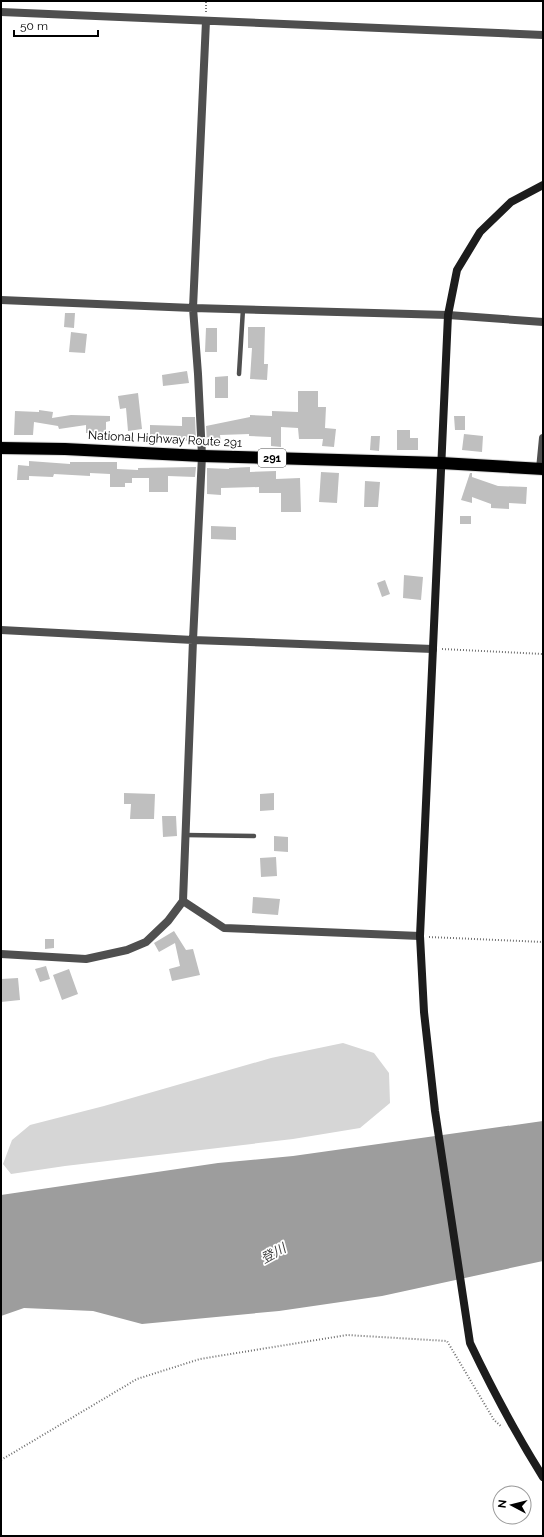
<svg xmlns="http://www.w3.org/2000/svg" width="544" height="1537" font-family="Raleway,'Noto Sans JP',sans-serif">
	<rect width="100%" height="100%" fill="#fff"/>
	<!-- green -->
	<path fill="#d6d6d6" d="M343,1043L374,1053L389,1073L390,1103L360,1128L293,1139L65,1166L11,1174L3,1164L12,1140L30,1125L104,1106L271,1058Z"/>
	<!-- water -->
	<path fill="#9d9d9d" d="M543,1121V1261L382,1296L279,1311L142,1324L93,1311L24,1308L1,1316V1195L218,1163L293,1156Z"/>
	<!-- building -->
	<path fill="#bfbfbf" d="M65,313H75L74,328L64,327Z
		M248,327H265L264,364H268L267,380L250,379L252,348H248Z
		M206,328H217V352H205Z
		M71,332L87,334L85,353L69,352Z
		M187,371L189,383L163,386L162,375Z
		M228,376V398H215V377Z
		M298,391H318V407H326L325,428L336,429L334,447L322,446L323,439H299L298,428L281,427V447L271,446V437L249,436V434L220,435L221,444H210V442H207L206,426L250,417V415L272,416V411L298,412Z
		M138,393L142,429L128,431L126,408L120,409L118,396Z
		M39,410L53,412L52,418L71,415L110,416V421L106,422V433H86V425L59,429L58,426L34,422L33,435H14L15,411L39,412Z
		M454,416H465V430H455Z
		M182,417H195L196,441L150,439V425L182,426Z
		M397,430H410V438H418V450H397Z
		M464,434L483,436L482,452L462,450Z
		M371,436H380L379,451L370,450Z
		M29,461L70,464V462H117V469L138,470V468L196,467L195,477L168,476V492H149V478H132V483H125V487H110V474L90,473V476L54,474L53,477L29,476V480H17L18,465L29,466Z
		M250,467V472L276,471V479L300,478L301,512H281V493H259V487L221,488V495L207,494V468L229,469V468Z
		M321,472L339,473L337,503L319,502Z
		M470,473H472V477L498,486L527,487L526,504L509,503V509L491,508V504L472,497V503L461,500Z
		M365,481L380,482L378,507H364Z
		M460,516H471V524H460Z
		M211,526L236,527V540L211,539Z
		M404,575L423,577L421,600L403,598Z
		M385,580L390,594L382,597L377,583Z
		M124,793L155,794L154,819H130L131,804H124Z
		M274,793V810L260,811V794Z
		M162,816H176L177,836L163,837Z
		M274,836L288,837V852L274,851Z
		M276,857L277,876L261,877L260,858Z
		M253,897L280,899L278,915L252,913Z
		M174,931L186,950L193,949L200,975L172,981L169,969L180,966L175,943L159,952L154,943Z
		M45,939H54V948L45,949Z
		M46,966L50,979L40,982L35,969Z
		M69,969L78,994L62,1000L53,975Z
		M18,978L20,1000L1,1002V979Z"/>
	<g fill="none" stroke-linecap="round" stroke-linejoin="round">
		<defs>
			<path id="highway" d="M1,448L65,449L202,456L441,463L543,469"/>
		</defs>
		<!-- highway casing -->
		<use href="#highway" stroke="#dbdbdb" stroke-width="14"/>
		<!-- path -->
		<path stroke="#717171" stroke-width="2" stroke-dasharray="1 2" stroke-linecap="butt" d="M206,12V1
			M442,649L543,654
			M429,937L543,942
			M1,1460L137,1379L200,1359L347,1335L447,1341L494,1420L502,1427"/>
		<!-- lane -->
		<path stroke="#4f4f4f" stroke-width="4.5" d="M239,374L243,309
			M185,835L254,836"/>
		<!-- street -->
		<path stroke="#4f4f4f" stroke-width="8" d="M1,12L543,35
			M1,300L193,308L448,315L543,322
			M540,469L543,438
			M1,630L193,640L433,649
			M183,901L224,928L420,936
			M1,954L86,959L127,950L146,942L168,921L183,901L193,640L202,456L198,374L193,308L206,21"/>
		<!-- secondary -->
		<path stroke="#1c1c1c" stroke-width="8" d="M543,185L511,202L480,232L457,270L448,315L420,936L424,1012L435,1111L470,1343C492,1389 516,1434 543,1477"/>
		<!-- highway -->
		<use href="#highway" stroke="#000" stroke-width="12"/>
	</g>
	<g text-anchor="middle" stroke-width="3.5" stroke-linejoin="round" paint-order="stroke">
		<!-- shield labels -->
		<rect fill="#fff" stroke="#4c4c4c" stroke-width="1" x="258" y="449" width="28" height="18" rx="3"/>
		<g font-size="11" font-weight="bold" fill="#000">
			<text x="272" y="462">291</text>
		</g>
		<!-- street labels -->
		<g font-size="12" fill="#000" stroke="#fff">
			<text transform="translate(165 439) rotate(3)" y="4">National Highway Route 291</text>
		</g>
		<!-- water labels -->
		<g font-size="13" font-style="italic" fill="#3e3e3e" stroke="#fff">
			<text transform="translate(273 1253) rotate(-29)" y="5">登川</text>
		</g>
	</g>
	<!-- border -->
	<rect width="544" height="1537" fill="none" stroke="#000000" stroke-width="4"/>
	<!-- north arrow -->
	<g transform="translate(512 1505) rotate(277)"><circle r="19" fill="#ffffff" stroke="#999999"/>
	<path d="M0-3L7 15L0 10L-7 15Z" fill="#000000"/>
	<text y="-6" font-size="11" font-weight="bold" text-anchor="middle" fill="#000000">N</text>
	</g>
	<!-- scale -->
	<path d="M14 30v6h84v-6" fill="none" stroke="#000000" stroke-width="2"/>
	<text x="20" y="30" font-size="12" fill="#000000" stroke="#ffffff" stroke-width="3" paint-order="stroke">50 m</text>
</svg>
